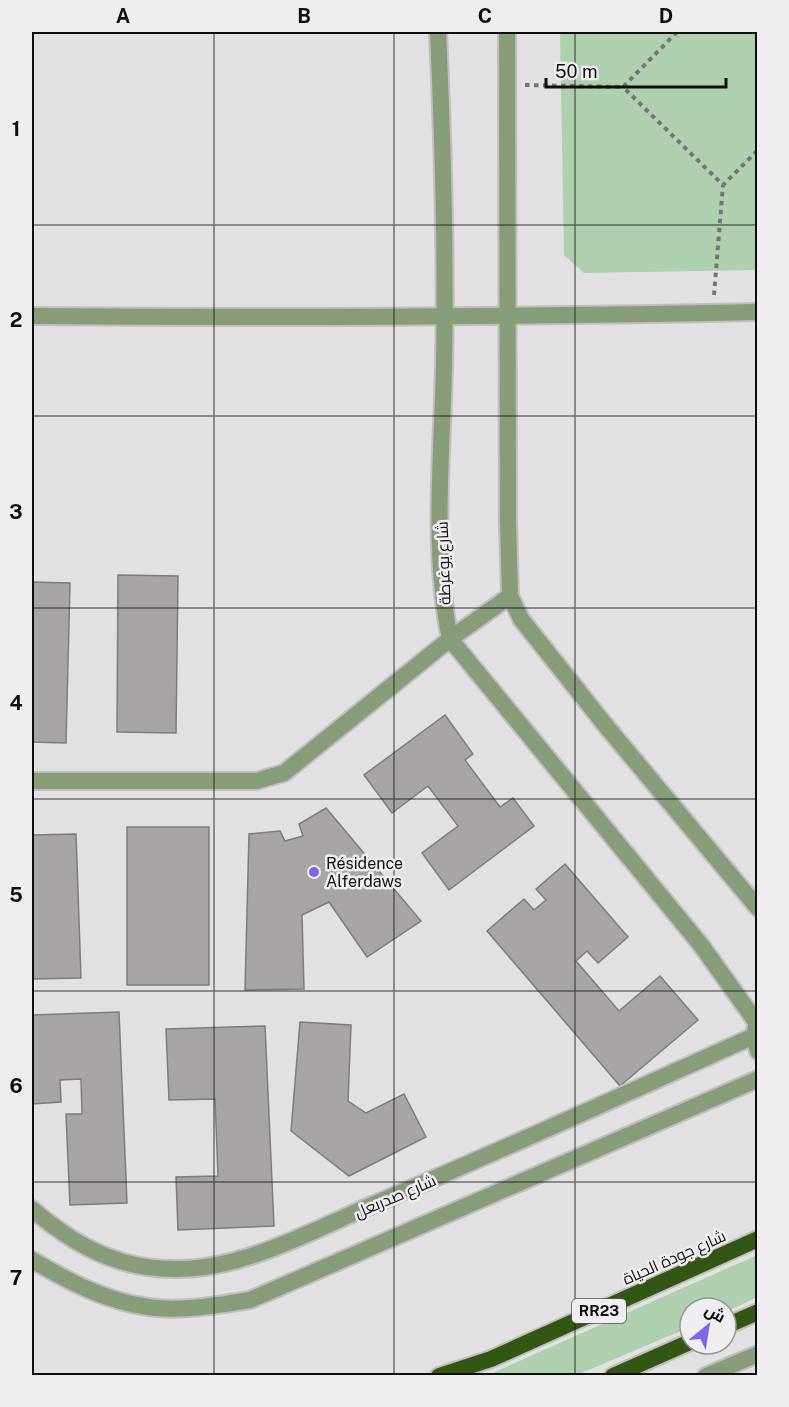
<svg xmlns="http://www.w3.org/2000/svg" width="789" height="1407" font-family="'Public Sans',Cairo,sans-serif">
	<rect width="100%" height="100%" fill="#e2e0e3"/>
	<!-- green -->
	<path fill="#afd0af" d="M560,32H757V270L584,273L564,255Z
		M757,1255V1297L726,1312V1308H690V1327L577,1375H488Z"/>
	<!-- building -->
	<path fill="#a8a4a4" stroke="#7e7b7a" stroke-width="1.5" d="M118,575L178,576L176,733L117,732Z
		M32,582L70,583L66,743L32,742Z
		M445,715L473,754L465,760L500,807L513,798L534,826L449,890L422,853L458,826L428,786L392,813L364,775Z
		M326,808L421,921L367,957L329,902L302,915L304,989L245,990L249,834L280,831L285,841L303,836L299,824Z
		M127,827H209V985H127Z
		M76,834L81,978L32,979V835Z
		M565,864L628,937L598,963L587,951L576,961L619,1011L660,976L698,1020L620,1086L487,931L524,899L534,910L546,900L536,889Z
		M119,1012L127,1203L70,1205L66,1114H82L81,1079L60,1080L61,1102L32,1104V1015Z
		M300,1022L351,1025L348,1101L366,1113L404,1094L426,1137L349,1176L291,1131Z
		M265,1026L274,1226L178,1230L176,1177L218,1176L215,1099L169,1100L166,1029Z"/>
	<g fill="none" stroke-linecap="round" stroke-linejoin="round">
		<defs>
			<path id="minor" d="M32,316C274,318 515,317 758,312
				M32,781H256L284,773L450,639L510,596
				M32,1209C74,1245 118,1269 174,1269C243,1270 311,1231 372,1205C501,1151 627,1093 754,1036
				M32,1260C68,1281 105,1301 148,1307C181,1312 217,1305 250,1300L758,1079"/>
			<path id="tertiary" d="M438,32C443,143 446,256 444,367C442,457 432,551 450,639L701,945L756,1022
				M507,32L508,520L510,596L521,619L606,726L758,908
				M758,1016L754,1036L758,1051
				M706,1376L758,1354"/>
			<path id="trunk" d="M726,1326L758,1312
				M439,1376L491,1359L758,1239
				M613,1376L690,1342"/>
		</defs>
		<!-- minor casing -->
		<use href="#minor" stroke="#c0bec1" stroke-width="20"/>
		<!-- tertiary casing -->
		<use href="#tertiary" stroke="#c0bec1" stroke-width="20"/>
		<!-- trunk casing -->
		<use href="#trunk" stroke="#c0bec1" stroke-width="20"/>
		<!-- path -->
		<path stroke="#757375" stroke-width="4" stroke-dasharray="4.5 4.5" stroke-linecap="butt" d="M677,32L623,87L723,185L758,150
			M525,85L623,87
			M714,295L723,185"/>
		<!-- minor -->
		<use href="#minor" stroke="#879c79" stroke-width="16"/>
		<!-- tertiary -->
		<use href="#tertiary" stroke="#879c79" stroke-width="16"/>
		<!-- trunk -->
		<use href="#trunk" stroke="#345613" stroke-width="16"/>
	</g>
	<!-- grid -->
	<path fill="none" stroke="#0f0e0f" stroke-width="1.5" stroke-opacity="0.55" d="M214,32V1376M394,32V1376M575,32V1376M32,225H758M32,416H758M32,608H758M32,799H758M32,991H758M32,1182H758"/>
	<!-- markers -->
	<circle fill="#8265e1" stroke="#efedf0" stroke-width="2" cx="314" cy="872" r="6"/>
	<g text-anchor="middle" stroke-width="5" stroke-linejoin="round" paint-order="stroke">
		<!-- shield labels -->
		<rect fill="#efedf0" stroke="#525152" stroke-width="1.5" x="572" y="1299" width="54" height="24" rx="4.5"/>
		<g font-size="15" font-weight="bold" fill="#0f0e0f">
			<text x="599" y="1316">RR23</text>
		</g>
		<!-- street labels -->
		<g font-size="16" fill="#0f0e0f" stroke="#efedf0">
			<text transform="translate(443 563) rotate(-92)" y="6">شارع يوغرطة</text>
			<text transform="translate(395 1196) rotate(-23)" y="6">شارع صدربعل</text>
			<text transform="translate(674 1257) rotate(-24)" y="6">شارع جودة الحياة</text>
		</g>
		<!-- poi labels -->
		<g font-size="16" fill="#0f0e0f" stroke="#efedf0" text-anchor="start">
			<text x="326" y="869">Résidence<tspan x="326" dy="18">Alferdaws</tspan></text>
		</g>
	</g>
	<!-- border -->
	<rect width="789" height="1407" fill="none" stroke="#efedf0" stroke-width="66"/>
	<!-- north arrow -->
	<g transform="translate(708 1326) rotate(30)"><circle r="28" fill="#efedf0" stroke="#959496" stroke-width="1.5"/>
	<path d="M0-4.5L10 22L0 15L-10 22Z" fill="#8265e1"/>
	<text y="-9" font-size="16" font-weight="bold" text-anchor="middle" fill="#0f0e0f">ش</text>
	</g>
	<!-- scale -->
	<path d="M546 78v9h180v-9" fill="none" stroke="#0f0e0f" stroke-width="3"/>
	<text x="555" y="78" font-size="18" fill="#0f0e0f" stroke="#efedf0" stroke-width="4.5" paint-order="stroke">50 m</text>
	<rect x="33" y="33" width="723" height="1341" fill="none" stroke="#0f0e0f" stroke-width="2"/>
	<g font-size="20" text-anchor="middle" font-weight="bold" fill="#0f0e0f">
		<text x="123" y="23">A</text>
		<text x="304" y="23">B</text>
		<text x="485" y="23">C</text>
		<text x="666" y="23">D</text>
		<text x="16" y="136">1</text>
		<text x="16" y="327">2</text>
		<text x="16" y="519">3</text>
		<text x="16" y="710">4</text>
		<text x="16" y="902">5</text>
		<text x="16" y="1093">6</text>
		<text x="16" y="1285">7</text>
	</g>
</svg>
